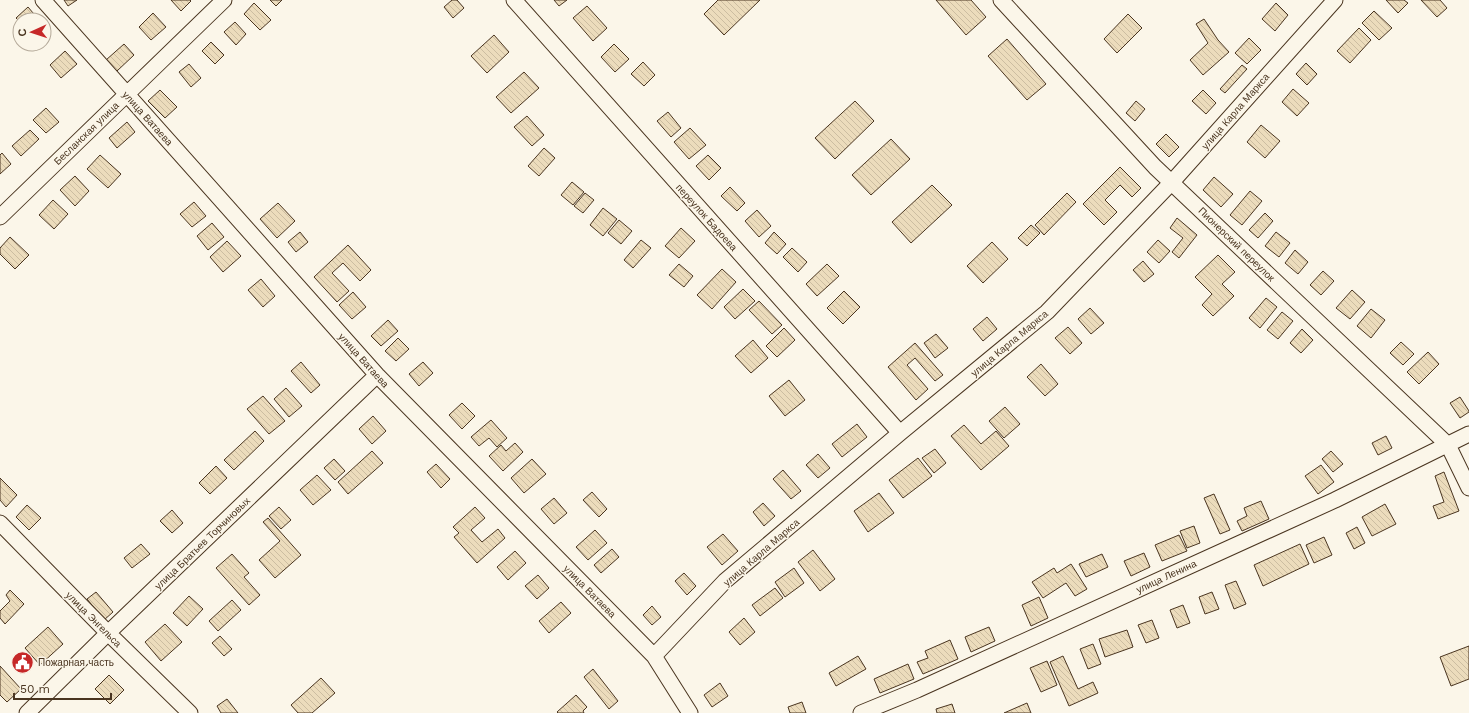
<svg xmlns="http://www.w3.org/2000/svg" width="1469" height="713" font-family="'Work Sans',sans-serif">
	<defs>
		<pattern id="building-back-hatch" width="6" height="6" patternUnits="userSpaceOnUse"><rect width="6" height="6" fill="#ecdcbc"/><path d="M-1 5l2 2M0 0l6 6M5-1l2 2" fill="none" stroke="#ccbda1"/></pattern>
	</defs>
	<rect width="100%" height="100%" fill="#fbf6e9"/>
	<!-- building -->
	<path fill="url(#building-back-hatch)" stroke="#4a3520" d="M64,0H77L68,6Z
		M171,0H190L191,1L181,11Z
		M270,0H282L276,6Z
		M452,0H457L464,8L453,18L444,7Z
		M554,0H567L559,6Z
		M718,0H760L724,35L704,14Z
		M936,0H971L986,17L966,35Z
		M1386,0H1404L1408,3L1398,13Z
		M1421,0H1440L1447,8L1437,17Z
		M254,3L271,20L260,30L244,14Z
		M1276,3L1288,15L1275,31L1262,19Z
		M587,6L607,28L593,41L573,18Z
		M28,7L39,20H20V22L16,18Z
		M1374,11L1392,28L1379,40L1362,23Z
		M153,13L166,27L151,40L139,27Z
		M1128,14L1142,28L1117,53L1104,39Z
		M1204,19L1218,40L1229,52L1203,75L1190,60L1208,43L1196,24Z
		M235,22L246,34L236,45L224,32Z
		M1359,28L1371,40L1350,63L1337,51Z
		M494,35L509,52L487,73L471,56Z
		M1249,38L1261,50L1247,64L1235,53Z
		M1007,39L1046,84L1027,100L988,56Z
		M211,42L224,55L215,64L202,51Z
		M124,44L134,55L117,71L106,60Z
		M614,44L629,59L615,72L601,57Z
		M65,51L77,64L61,78L50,65Z
		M643,62L655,75L644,86L631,74Z
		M1306,63L1317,74L1307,85L1296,74Z
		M189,64L201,78L191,87L179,72Z
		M1242,65L1247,69L1225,93L1220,89Z
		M524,72L539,88L511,113L496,97Z
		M1293,89L1309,103L1297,116L1282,102Z
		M160,90L177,107L165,118L148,101Z
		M1203,90L1216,103L1206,114L1192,101Z
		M855,101L874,121L835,159L815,138Z
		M1136,101L1145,109L1135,121L1126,113Z
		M46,108L59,122L46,133L33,120Z
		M668,112L681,128L671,137L657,121Z
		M527,116L544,135L532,146L514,127Z
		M127,122L135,132L117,148L109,138Z
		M1261,125L1280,141L1265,158L1247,142Z
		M690,128L706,145L689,159L674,142Z
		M30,130L39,139L21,156L12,146Z
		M1166,134L1179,147L1169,157L1156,144Z
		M891,139L910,159L871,195L852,175Z
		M544,148L555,158L539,176L528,166Z
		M2,153L11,164L0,174V155Z
		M100,155L121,174L108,188L87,169Z
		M708,155L721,168L709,180L696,166Z
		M1120,167L1141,188L1132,197L1120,185L1105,200L1117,212L1104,225L1083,204Z
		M75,176L89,191L75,206L60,190Z
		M1214,177L1233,194L1221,207L1203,190Z
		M572,182L584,192L573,205L561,195Z
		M932,185L952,205L911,243L892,222Z
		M730,187L745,203L737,211L721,196Z
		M1250,191L1262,201L1242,225L1230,215Z
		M585,193L594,200L583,213L574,206Z
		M1067,193L1076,202L1044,235L1035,225Z
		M53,200L68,214L54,229L39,215Z
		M194,202L206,216L192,227L180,214Z
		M278,203L295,221L277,238L260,219Z
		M603,208L617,219L603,236L590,225Z
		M757,210L771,226L759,237L745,221Z
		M1265,213L1273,221L1258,238L1249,230Z
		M1177,218L1197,235L1179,258L1172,252L1183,238L1170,228Z
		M619,220L632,231L621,244L608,233Z
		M212,223L224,237L208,250L197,236Z
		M1031,225L1040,233L1027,246L1018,238Z
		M681,228L695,241L679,258L665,246Z
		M300,232L308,242L296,252L288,242Z
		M774,232L786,244L777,254L765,243Z
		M1276,232L1290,243L1279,257L1265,246Z
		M10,237L29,255L15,269L0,254V248Z
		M641,240L651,248L633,268L624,260Z
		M1158,240L1170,251L1159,263L1147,252Z
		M227,241L241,256L223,272L210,257Z
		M992,242L1008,259L983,283L967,266Z
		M348,245L371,270L360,281L343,263L332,273L349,291L337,302L314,277Z
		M792,248L807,262L798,272L783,257Z
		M1295,250L1308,262L1298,274L1285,263Z
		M1218,255L1235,272L1222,284L1234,296L1213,316L1202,305L1212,294L1195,277Z
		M1143,261L1154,274L1144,282L1133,270Z
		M679,264L693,276L684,287L669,275Z
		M827,264L839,276L817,296L806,284Z
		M722,269L736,282L712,309L697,295Z
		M1323,271L1334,281L1321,295L1310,285Z
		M261,279L275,296L263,307L248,290Z
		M743,289L755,301L735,319L724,307Z
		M1352,290L1365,302L1350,319L1336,308Z
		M844,291L860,307L843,324L827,308Z
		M353,292L366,307L352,319L339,305Z
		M1266,298L1277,307L1260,328L1249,318Z
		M759,301L782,325L772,334L749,310Z
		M1090,308L1104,323L1091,334L1078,319Z
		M1371,309L1385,320L1371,338L1357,326Z
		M1282,312L1293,321L1278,339L1267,330Z
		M987,317L997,329L983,341L973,329Z
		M388,320L398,331L381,346L371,336Z
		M1068,327L1082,343L1070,354L1055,338Z
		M784,328L795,340L777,357L766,346Z
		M1302,329L1313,340L1301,353L1290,343Z
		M936,334L948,348L935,358L924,343Z
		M398,338L409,349L396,361L385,351Z
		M753,340L768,358L751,373L735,356Z
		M1401,342L1414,354L1403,365L1390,353Z
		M915,343L943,375L935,381L915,358L907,365L928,389L916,400L888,367Z
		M1428,352L1439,364L1419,384L1407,372Z
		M301,362L320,385L311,393L291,371Z
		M423,362L433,373L419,386L409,374Z
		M1041,364L1058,384L1045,396L1027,377Z
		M789,380L805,400L785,416L769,396Z
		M286,388L302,406L289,417L274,399Z
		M263,396L285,421L269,434L247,409Z
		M1460,397L1469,411V412L1460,418L1450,403Z
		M462,403L475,416L462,429L449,415Z
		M1005,407L1020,424L1004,438L989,421Z
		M373,416L386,431L372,444L359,429Z
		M491,420L507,438L497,447L489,438L479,446L471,437Z
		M857,424L867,437L842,457L832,444Z
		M964,425L981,444L996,431L1009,446L981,470L951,436Z
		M255,431L264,441L234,470L224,460Z
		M1386,436L1392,448L1378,455L1372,443Z
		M515,443L523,452L503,471L489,456L501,445L506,451Z
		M935,449L946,463L934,473L922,458Z
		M372,451L383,463L348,494L338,482Z
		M1331,451L1343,464L1333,472L1322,459Z
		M818,454L830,468L818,478L806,465Z
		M918,458L932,476L903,498L889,480Z
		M334,459L345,471L335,480L324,468Z
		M532,459L546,474L524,493L511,478Z
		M436,464L450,479L441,488L427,472Z
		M1321,465L1334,482L1318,494L1305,476Z
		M216,466L227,478L210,494L199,483Z
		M783,470L801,491L791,499L773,479Z
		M1444,472L1459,511L1438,519L1433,506L1444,502L1435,476Z
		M317,475L331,490L313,505L300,490Z
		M0,478L17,495L6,507L0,500Z
		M592,492L607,509L599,517L583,500Z
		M879,493L894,513L868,532L854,511Z
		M1214,494L1230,530L1220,534L1204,498Z
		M554,498L567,513L554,524L541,509Z
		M1261,501L1269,519L1242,531L1237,521L1247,516L1244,508Z
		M763,503L775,516L764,526L753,512Z
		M1385,504L1396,524L1372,536L1362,517Z
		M27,505L41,518L29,530L16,517Z
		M279,507L291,520L281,529L269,516Z
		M475,507L485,518L471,530L482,542L498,529L505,538L477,563L454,537L459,533L453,527Z
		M172,510L183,523L172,533L160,521Z
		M268,518L301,555L275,578L259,560L280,541L263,522Z
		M1194,526L1200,543L1187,548L1180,531Z
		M1357,527L1365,543L1354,549L1346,533Z
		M595,530L607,543L588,560L576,547Z
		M723,534L738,551L722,565L707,547Z
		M1179,535L1187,551L1162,561L1155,545Z
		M1324,537L1332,555L1314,563L1306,545Z
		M141,544L150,554L132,568L124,558Z
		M1300,544L1309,564L1263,586L1254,565Z
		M612,549L619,557L601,573L594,565Z
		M813,550L835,579L820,591L798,562Z
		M515,551L526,563L508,580L497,567Z
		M1144,553L1150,567L1131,576L1124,561Z
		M232,554L249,573L244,577L260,595L249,605L216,568Z
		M1102,554L1108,567L1086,577L1079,564Z
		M1071,564L1087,589L1075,596L1066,583L1043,598L1032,582L1054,568L1057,573Z
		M794,568L804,583L785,597L775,582Z
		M684,573L696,586L687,595L675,581Z
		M538,575L549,588L537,599L525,586Z
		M1236,581L1246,604L1234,609L1225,585Z
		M775,588L783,598L760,616L752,605Z
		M10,590L24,604L5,624L0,618V611L10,601L6,595Z
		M96,592L113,612L104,620L87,599Z
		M1212,592L1219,609L1205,614L1199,597Z
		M189,596L203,609L187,626L173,613Z
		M1039,597L1048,618L1031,626L1022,605Z
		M232,600L241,610L218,631L209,621Z
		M561,602L571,613L549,633L539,621Z
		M1183,605L1190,623L1177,628L1170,610Z
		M652,606L661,617L652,625L643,615Z
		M744,618L755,632L740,645L729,632Z
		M1152,620L1159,638L1146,643L1138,625Z
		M165,624L182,642L161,661L145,642Z
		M48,627L63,644L40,665L25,648Z
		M989,627L995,641L971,652L965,637Z
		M1127,630L1133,647L1105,657L1099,639Z
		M220,636L232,649L224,656L212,643Z
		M950,640L958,659L923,674L917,662L928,658L925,651Z
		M1093,644L1101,664L1088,669L1080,649Z
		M1469,646V679L1451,686L1440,657Z
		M858,656L866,669L836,686L829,673Z
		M1063,656L1078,689L1093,682L1098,693L1069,706L1050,662Z
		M1047,661L1057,685L1041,692L1030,668Z
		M908,664L914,679L880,693L874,679Z
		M0,666L21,689L7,702L0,695Z
		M593,669L618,701L609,709L584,677Z
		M109,675L124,690L110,704L95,689Z
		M321,678L335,693L312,713H298L291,705Z
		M720,683L728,696L712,707L704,695Z
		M576,695L587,707L583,711L584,713H558L557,712Z
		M227,699L238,713H221L217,706Z
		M802,702L806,713H790L788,707Z
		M1027,703L1031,713H1004Z
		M952,704L955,713H937L936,709Z"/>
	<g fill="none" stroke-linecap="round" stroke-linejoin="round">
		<defs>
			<path id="minor" d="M43,0L377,375L654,656L690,713
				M514,0L900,433
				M1001,0L1155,167L1448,445L1469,488
				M0,217L224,0
				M0,523L108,633L190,713
				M654,656L725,581L900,433L1047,312L1172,182L1335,0
				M27,713L108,633L377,375
				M861,713L917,690L1335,500L1469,434"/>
		</defs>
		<!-- minor casing -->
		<use href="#minor" stroke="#4a3520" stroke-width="17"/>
		<!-- minor -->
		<use href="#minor" stroke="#fbf6e9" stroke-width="15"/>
	</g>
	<!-- icons -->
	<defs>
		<symbol id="civic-disc" viewBox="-11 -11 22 22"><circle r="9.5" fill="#c62828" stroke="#fbf6e9"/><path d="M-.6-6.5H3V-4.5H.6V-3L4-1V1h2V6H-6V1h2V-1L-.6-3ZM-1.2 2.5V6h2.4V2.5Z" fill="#fff"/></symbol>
	</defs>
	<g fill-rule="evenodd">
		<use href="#civic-disc" x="10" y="650" width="25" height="25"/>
	</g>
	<g text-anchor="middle" stroke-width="3" stroke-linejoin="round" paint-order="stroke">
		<!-- street labels -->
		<g font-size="10" fill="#4a3520" stroke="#fbf6e9">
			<text transform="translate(1235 111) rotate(-49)" y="4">улица Карла Маркса</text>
			<text transform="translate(148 118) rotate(48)" y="4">улица Ватаева</text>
			<text transform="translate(86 133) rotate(-44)" y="4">Бесланская улица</text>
			<text transform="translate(707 217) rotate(48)" y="4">переулок Бадоева</text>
			<text transform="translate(1237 244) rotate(44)" y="4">Пионерский переулок</text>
			<text transform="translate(1009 343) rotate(-40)" y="4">улица Карла Маркса</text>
			<text transform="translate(364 360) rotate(48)" y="4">улица Ватаева</text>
			<text transform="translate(202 543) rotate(-44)" y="4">улица Братьев Торчиновых</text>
			<text transform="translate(761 552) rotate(-41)" y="4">улица Карла Маркса</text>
			<text transform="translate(1166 576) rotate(-25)" y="4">улица Ленина</text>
			<text transform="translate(590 591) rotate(45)" y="4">улица Ватаева</text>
			<text transform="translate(94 619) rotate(45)" y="4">улица Энгельса</text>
		</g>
		<!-- poi labels -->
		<g font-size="10" fill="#4a3520" stroke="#fbf6e9" text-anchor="start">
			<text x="38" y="666">Пожарная часть</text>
		</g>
	</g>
	<!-- north arrow -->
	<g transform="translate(32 32) rotate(267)"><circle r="19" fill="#fbf6e9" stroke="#b4a999"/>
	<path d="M0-3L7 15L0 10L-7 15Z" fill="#c62828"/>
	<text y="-6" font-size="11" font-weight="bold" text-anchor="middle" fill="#4a3520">С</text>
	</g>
	<!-- scale -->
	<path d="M14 693v6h97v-6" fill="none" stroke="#4a3520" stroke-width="2"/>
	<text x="20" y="693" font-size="12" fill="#4a3520" stroke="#fbf6e9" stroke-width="3" paint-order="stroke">50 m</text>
</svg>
